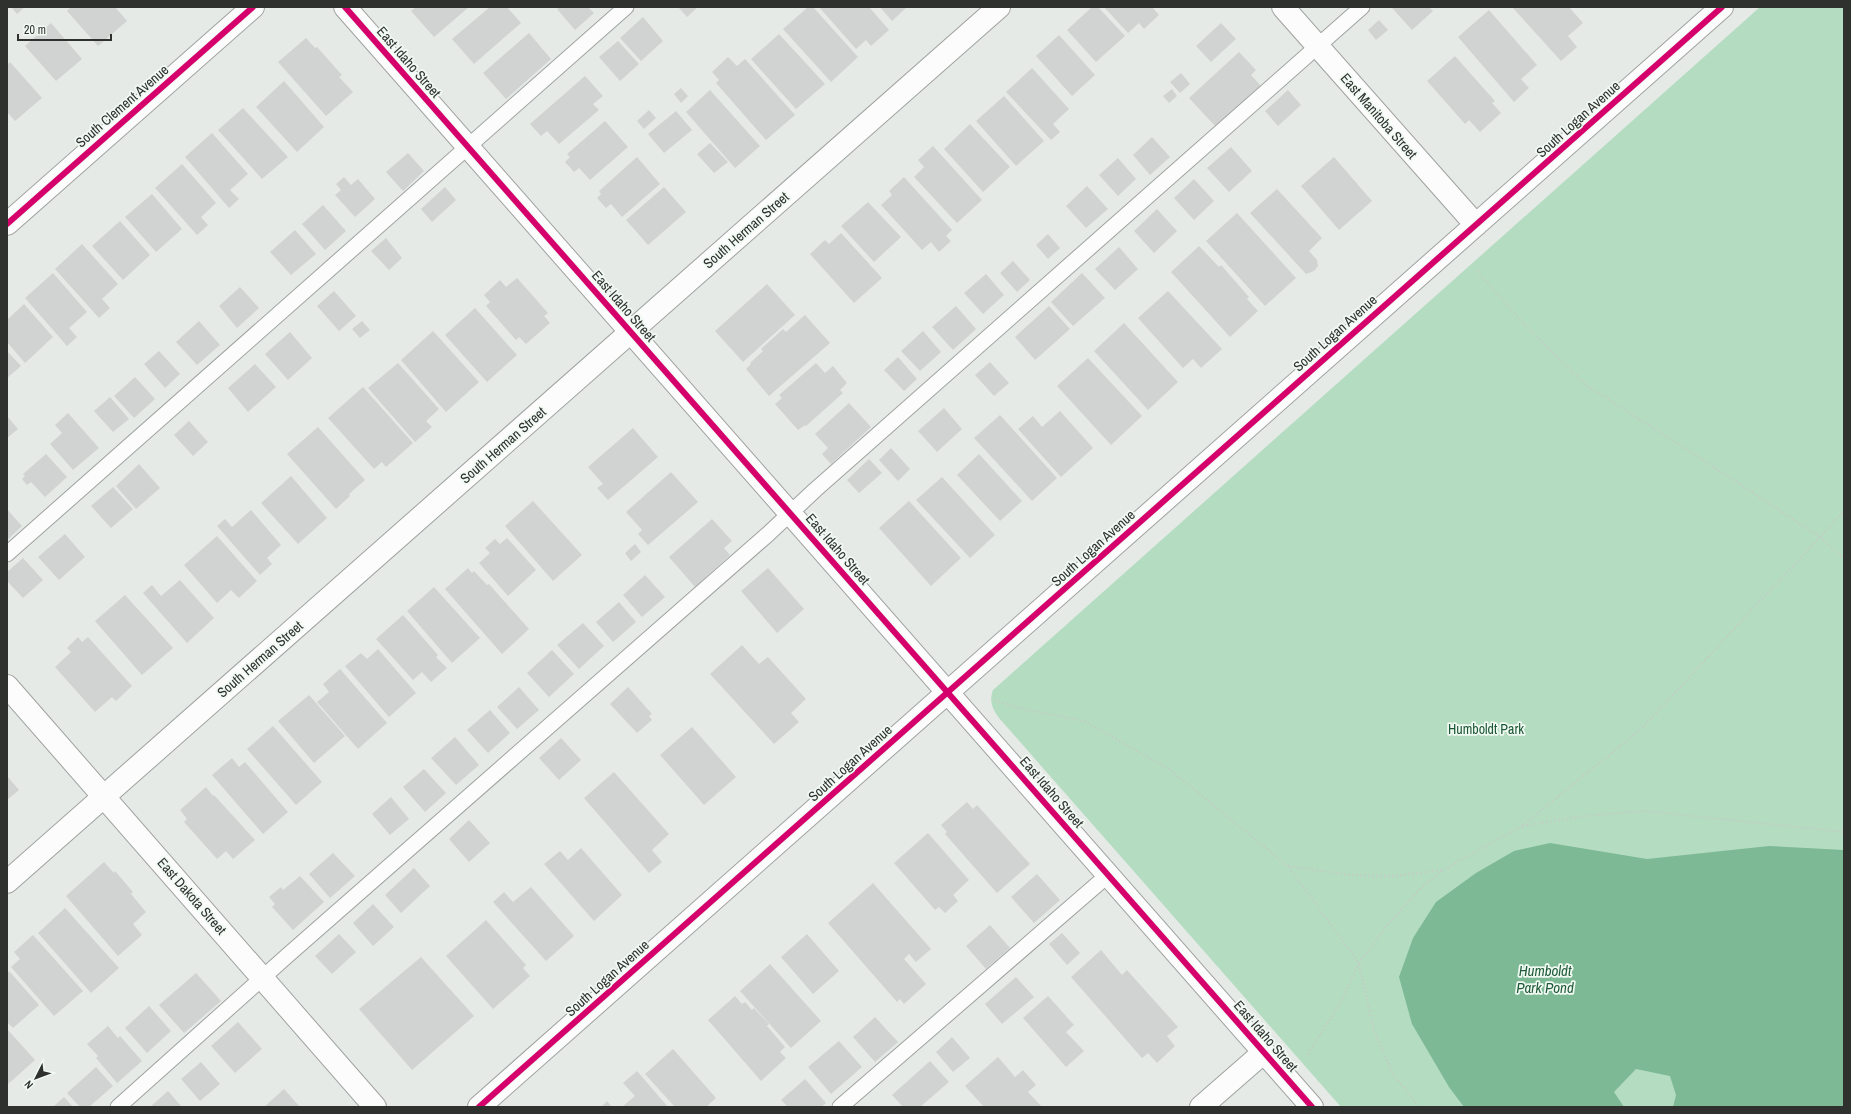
<svg xmlns="http://www.w3.org/2000/svg" width="1851" height="1114" font-family="'Archivo Narrow',sans-serif">
	<rect width="100%" height="100%" fill="#e6eae7"/>
	<!-- green -->
	<path fill="#b4dcc1" d="M1760,7H1844V1107H1341L999,718C992,708 989,701 993,690Z"/>
	<!-- water -->
	<path fill="#7db994" d="M1550,843L1647,859L1769,846L1844,850V1107H1673L1676,1095L1670,1076L1636,1069L1614,1092L1624,1107H1464L1449,1087L1412,1024L1399,977L1413,938L1436,902L1476,873L1514,851Z"/>
	<!-- building -->
	<path fill="#d0d3d1" d="M11,7H25L17,14Z
		M71,7H115L127,21L98,46L67,11Z
		M416,7H469L434,37L411,11Z
		M490,7H507L521,23L474,64L452,39Z
		M560,7H588L594,13L575,30L557,9Z
		M678,7H698L687,17Z
		M808,7H813L858,57L831,82L783,29Z
		M819,7H869L889,30L871,46L866,40L856,49Z
		M880,7H907L892,21Z
		M1092,7H1098L1125,36L1096,62L1067,30Z
		M1104,7H1152L1159,15L1144,29L1139,23L1128,33Z
		M1393,7H1429L1433,11L1412,30L1392,8Z
		M1512,7H1569L1583,23L1568,36L1577,47L1561,61Z
		M1489,10L1537,65L1521,79L1529,88L1514,102L1458,37Z
		M643,17L663,41L641,61L620,38Z
		M1379,20L1388,30L1376,40L1368,30Z
		M51,23L82,59L56,81L25,46Z
		M1221,23L1236,39L1211,62L1196,46Z
		M529,33L551,59L506,99L483,73Z
		M779,34L825,84L796,109L751,59Z
		M1059,35L1095,75L1072,96L1036,56Z
		M306,38L315,48L317,47L342,75L339,77L353,92L326,116L278,62Z
		M618,41L639,64L620,81L599,57Z
		M1239,52L1256,70L1251,75L1261,86L1215,126L1189,98Z
		M1455,56L1495,101L1492,103L1501,113L1480,132L1469,120L1465,124L1427,81Z
		M728,57L737,66L745,59L795,115L766,140L716,83L719,80L712,72Z
		M10,62L42,98L15,121L7,112V65Z
		M1032,68L1069,109L1053,124L1060,132L1051,140L1006,92Z
		M1181,73L1190,84L1180,93L1170,82Z
		M585,76L603,96L593,104L599,110L559,144L547,131L541,136L530,124Z
		M284,81L324,127L297,152L256,107Z
		M681,88L688,96L681,103L674,94Z
		M1172,89L1177,96L1169,103L1163,96Z
		M710,90L760,146L735,168L686,112Z
		M1288,90L1301,105L1278,126L1265,111Z
		M1004,96L1044,141L1016,166L976,121Z
		M243,108L288,157L262,179L218,130Z
		M649,110L656,118L644,129L637,121Z
		M676,111L692,130L664,153L648,134Z
		M605,121L628,147L590,180L579,168L574,172L565,162L570,157L567,154Z
		M970,124L1010,167L983,192L944,149Z
		M212,133L248,174L230,190L239,199L229,208L185,157Z
		M1152,137L1170,157L1150,175L1133,155Z
		M710,143L728,162L714,173L697,154Z
		M933,146L982,200L957,223L914,177L924,167L918,160Z
		M1231,147L1252,171L1229,192L1207,168Z
		M408,153L424,171L403,191L386,172Z
		M637,157L660,184L622,217L611,204L606,208L597,198L601,194L599,191Z
		M1334,157L1372,201L1339,230L1301,186Z
		M1118,158L1136,179L1118,196L1099,175Z
		M182,164L216,203L201,217L208,225L197,235L155,188Z
		M344,177L351,185L358,179L375,199L355,217L335,195L341,190L336,184Z
		M904,177L952,230L946,236L951,241L939,252L931,242L922,250L881,205L892,195L889,191Z
		M1194,179L1214,201L1194,220L1174,198Z
		M1087,186L1108,209L1086,228L1066,206Z
		M445,187L456,200L432,222L421,209Z
		M664,187L686,212L648,245L626,220Z
		M1277,189L1322,238L1309,251L1317,260L1318,266L1314,271L1306,274L1250,213Z
		M152,194L182,229L156,252L125,217Z
		M868,202L901,237L874,262L841,226Z
		M323,205L346,231L325,250L302,224Z
		M1157,209L1177,231L1154,253L1134,231Z
		M1237,213L1296,278L1265,306L1206,241Z
		M120,221L150,255L123,280L92,246Z
		M295,230L316,254L291,275L270,252Z
		M841,233L882,278L854,303L810,254L825,240L829,244Z
		M1048,234L1060,248L1048,259L1036,245Z
		M386,238L402,258L389,270L371,251Z
		M82,244L118,284L102,299L110,308L99,318L55,269Z
		M1199,246L1219,267L1221,265L1249,297L1247,299L1258,311L1230,337L1171,272Z
		M1119,247L1138,269L1115,290L1095,269Z
		M1013,261L1030,280L1017,292L1000,273Z
		M53,273L87,312L69,328L77,337L67,346L25,298Z
		M1082,273L1105,298L1073,326L1051,302Z
		M986,274L1004,295L983,314L964,293Z
		M517,278L548,313L544,316L550,323L526,344L519,337L516,340L486,306L490,302L484,295L500,280L506,287Z
		M767,284L795,315L743,362L715,331Z
		M240,287L259,308L237,328L219,306Z
		M334,291L356,316L339,331L317,306Z
		M1168,291L1222,349L1201,368L1193,359L1183,368L1138,318Z
		M24,304L53,337L25,363L7,342V320Z
		M956,306L976,329L953,350L932,327Z
		M1049,306L1070,329L1035,360L1015,337Z
		M475,308L517,355L487,382L445,335Z
		M805,315L830,343L769,396L746,369L751,364L750,363L763,351L761,349L783,329L786,332Z
		M199,321L220,345L197,365L176,342Z
		M362,321L370,330L360,338L352,329Z
		M1124,323L1178,382L1148,410L1094,351Z
		M433,331L479,382L446,412L401,360Z
		M923,331L941,352L920,371L901,351Z
		M290,332L312,358L288,380L265,354Z
		M7,351L21,366L7,378Z
		M159,351L180,374L165,388L144,364Z
		M898,357L917,379L904,391L884,370Z
		M1088,358L1142,416L1111,445L1057,386Z
		M990,362L1009,383L994,396L975,375Z
		M398,363L439,409L426,421L432,427L415,442L368,388Z
		M816,363L825,373L833,366L847,383L840,390L843,393L806,426L805,425L798,430L775,404L782,398L779,395Z
		M255,364L276,387L248,412L228,388Z
		M135,377L155,399L134,418L114,396Z
		M363,387L413,443L386,467L382,462L374,469L328,418Z
		M110,397L129,419L113,432L94,411Z
		M849,403L871,427L831,464L822,454L828,448L815,434Z
		M944,408L962,429L937,452L918,431Z
		M1060,411L1093,448L1061,477L1018,429L1033,416L1042,427Z
		M68,413L99,448L73,470L50,444L62,433L55,425Z
		M1000,415L1057,478L1032,501L974,438Z
		M7,416L18,429L7,438Z
		M189,421L208,442L193,456L174,435Z
		M318,427L365,480L349,494L350,496L336,509L287,454Z
		M633,428L658,457L608,500L597,488L603,484L588,467Z
		M891,448L910,469L898,481L879,460Z
		M46,454L67,477L45,497L31,482L27,485L22,479L25,476L23,474Z
		M979,454L1022,501L1000,521L957,475Z
		M869,459L882,473L859,493L847,480Z
		M139,464L160,488L136,509L116,486Z
		M671,472L698,502L648,545L638,534L642,530L626,512Z
		M291,476L327,518L298,544L261,503Z
		M942,477L995,535L970,558L916,500Z
		M113,487L133,509L111,528L91,506Z
		M533,501L582,555L553,581L505,526Z
		M909,501L961,558L931,586L879,528Z
		M7,509L22,526L7,540Z
		M251,510L281,545L267,558L272,564L260,575L217,526L225,519L232,527Z
		M712,519L732,541L724,548L730,555L695,587L669,557Z
		M65,534L85,557L59,580L38,557Z
		M217,536L257,581L239,598L231,590L217,603L184,565Z
		M507,538L536,570L508,596L479,563L490,553L485,548L495,539L500,544Z
		M635,544L641,552L631,561L625,553Z
		M23,558L43,580L23,598L7,581V572Z
		M468,568L472,573L474,571L487,585L489,584L529,629L502,654L445,589Z
		M768,568L804,609L777,633L741,591Z
		M645,575L665,597L642,617L623,595Z
		M180,580L214,618L187,643L143,593L152,585L161,596Z
		M434,587L480,638L452,663L407,611Z
		M125,595L173,648L142,675L95,621Z
		M619,602L636,622L613,642L596,622Z
		M403,615L438,655L436,657L447,668L431,682L422,672L413,680L376,639Z
		M583,623L604,646L579,669L557,645Z
		M78,637L82,642L88,637L132,686L116,701L112,697L95,712L55,667L71,652L67,648Z
		M742,645L759,664L768,657L806,699L791,713L799,722L774,744L710,674Z
		M378,649L416,693L389,717L345,666L361,653L367,659Z
		M552,650L574,674L549,697L527,673Z
		M340,669L387,723L358,749L317,702L329,692L323,684Z
		M519,687L539,710L517,729L497,707Z
		M628,687L652,714L649,716L652,720L637,733L610,704Z
		M309,695L345,736L314,763L278,721Z
		M490,710L510,733L488,753L467,730Z
		M273,726L322,782L296,805L247,749Z
		M692,727L736,777L704,805L660,755Z
		M455,737L479,765L456,785L431,758Z
		M561,738L581,760L559,780L539,758Z
		M232,758L239,767L245,762L288,812L263,834L212,775Z
		M424,769L446,793L425,812L403,787Z
		M614,772L669,834L652,850L662,862L649,873L584,798Z
		M7,776L19,790L7,800Z
		M206,787L213,796L214,795L255,840L233,859L226,851L217,859L184,822L187,819L180,810Z
		M391,797L409,819L390,835L372,814Z
		M967,802L973,809L977,805L1030,864L997,893L945,834L947,832L941,825Z
		M469,820L490,843L469,862L449,839Z
		M928,833L969,880L953,895L958,901L945,913L939,907L935,910L894,863Z
		M581,848L622,895L594,921L544,864L560,851L568,860Z
		M333,853L355,876L330,898L309,874Z
		M104,862L114,873L115,871L133,892L131,894L146,912L133,924L142,935L118,956L66,896Z
		M414,868L430,886L401,913L385,895Z
		M1037,874L1060,900L1034,923L1011,897Z
		M300,876L324,902L293,930L272,907L275,904L269,897L281,887L283,890Z
		M873,883L931,949L916,962L909,954L904,959L926,984L904,1004L900,999L897,1002L828,923Z
		M531,887L574,936L546,961L493,902L504,892L513,902Z
		M373,904L394,927L373,946L353,923Z
		M65,908L119,968L91,993L38,933Z
		M486,920L526,965L523,968L530,976L493,1009L446,956Z
		M990,925L1010,948L986,969L966,946Z
		M1062,933L1080,953L1067,965L1049,944Z
		M339,934L356,952L332,974L315,956Z
		M807,934L839,971L813,994L781,957Z
		M33,935L83,991L54,1016L11,967L20,959L14,952Z
		M1101,950L1122,975L1127,970L1178,1027L1167,1036L1175,1046L1157,1063L1148,1053L1142,1058L1071,977Z
		M421,957L474,1016L412,1070L359,1009Z
		M770,964L821,1021L791,1048L740,991Z
		M9,971L39,1005L13,1028L7,1022V974Z
		M196,973L221,1001L184,1033L159,1005Z
		M1016,977L1034,997L1002,1024L985,1004Z
		M735,996L742,1004L745,1002L752,1010L754,1008L769,1024L767,1026L785,1047L780,1052L786,1058L761,1081L708,1020Z
		M1048,996L1074,1025L1066,1032L1084,1051L1066,1067L1023,1018Z
		M149,1006L171,1031L147,1053L125,1028Z
		M875,1017L898,1042L875,1062L853,1037Z
		M238,1022L262,1049L235,1073L211,1046Z
		M108,1026L118,1038L120,1036L142,1061L117,1083L96,1058L98,1056L87,1044Z
		M7,1029L35,1060L7,1085Z
		M952,1037L970,1058L953,1072L936,1052Z
		M839,1041L862,1067L831,1094L808,1067Z
		M673,1049L716,1098L706,1107H675L645,1074Z
		M998,1057L1015,1077L1023,1070L1036,1085L1028,1092L1042,1107H984L965,1086Z
		M930,1061L949,1082L920,1107H903L892,1095Z
		M201,1062L220,1084L200,1101L181,1079Z
		M96,1067L113,1086L89,1107H80L67,1093Z
		M637,1071L668,1107H622L635,1096L623,1083Z
		M805,1079L826,1103L821,1107H788L781,1100Z
		M284,1089L300,1107H264Z
		M168,1091L182,1107H150Z
		M64,1097L73,1107H53Z
		M607,1101L612,1107H601Z"/>
	<g fill="none" stroke-linecap="round" stroke-linejoin="round">
		<defs>
			<path id="lane" d="M7,554L626,7
				M118,1107L288,955L767,535L815,490L1362,7
				M840,1107L1108,875"/>
			<path id="street" d="M345,7L1312,1107
				M1283,7L1476,225
				M7,686L375,1107
				M7,882L999,7
				M479,1107L1722,7
				M1201,1107L1264,1052"/>
			<path id="secondary" d="M7,224L253,7"/>
		</defs>
		<!-- lane casing -->
		<use href="#lane" stroke="#9fa2a0" stroke-width="17"/>
		<!-- street casing -->
		<use href="#street" stroke="#9fa2a0" stroke-width="24"/>
		<!-- secondary casing -->
		<use href="#secondary" stroke="#9fa2a0" stroke-width="24"/>
		<!-- path -->
		<path stroke="#c6c9c6" stroke-width="2.5" stroke-dasharray="1 3" stroke-linecap="butt" d="M1477,271L1526,326L1587,386L1680,445L1820,537L1844,558
			M995,700L1018,708L1084,721L1169,769L1288,866L1359,963L1374,1031L1393,1074L1419,1107
			M1523,826L1584,816L1645,811L1844,832
			M1289,866L1349,875L1394,876L1443,870
			M1308,1054L1341,1002L1359,963L1390,922L1422,887L1443,870L1522,826L1641,729L1844,511"/>
		<!-- lane -->
		<use href="#lane" stroke="#fbfcfb" stroke-width="15"/>
		<!-- street -->
		<use href="#street" stroke="#fbfcfb" stroke-width="22"/>
		<!-- secondary -->
		<use href="#secondary" stroke="#fbfcfb" stroke-width="22"/>
		<defs>
			<path id="cycleway" d="M345,7L1312,1107
				M7,224L253,7
				M479,1107L1722,7"/>
		</defs>
		<!-- cycleway casing -->
		<use href="#cycleway" stroke="#f1f9f3" stroke-width="8"/>
		<!-- cycleway -->
		<use href="#cycleway" stroke="#d6006c" stroke-width="6"/>
	</g>
	<g text-anchor="middle" stroke-width="3.5" stroke-linejoin="round" paint-order="stroke">
		<!-- street labels -->
		<g font-size="14" fill="#2e312e" stroke="#f1f9f3">
			<text transform="translate(409 62) rotate(49)" y="5">East Idaho Street</text>
			<text transform="translate(122 106) rotate(-41)" y="5">South Clement Avenue</text>
			<text transform="translate(1379 116) rotate(49)" y="5">East Manitoba Street</text>
			<text transform="translate(1578 119) rotate(-42)" y="5">South Logan Avenue</text>
			<text transform="translate(746 230) rotate(-41)" y="5">South Herman Street</text>
			<text transform="translate(624 306) rotate(49)" y="5">East Idaho Street</text>
			<text transform="translate(1335 333) rotate(-42)" y="5">South Logan Avenue</text>
			<text transform="translate(503 445) rotate(-41)" y="5">South Herman Street</text>
			<text transform="translate(1093 548) rotate(-42)" y="5">South Logan Avenue</text>
			<text transform="translate(838 549) rotate(49)" y="5">East Idaho Street</text>
			<text transform="translate(260 659) rotate(-41)" y="5">South Herman Street</text>
			<text transform="translate(850 763) rotate(-42)" y="5">South Logan Avenue</text>
			<text transform="translate(1052 792) rotate(49)" y="5">East Idaho Street</text>
			<text transform="translate(192 896) rotate(49)" y="5">East Dakota Street</text>
			<text transform="translate(607 978) rotate(-42)" y="5">South Logan Avenue</text>
			<text transform="translate(1266 1036) rotate(49)" y="5">East Idaho Street</text>
		</g>
		<!-- park labels -->
		<g font-size="14" fill="#1a5734" stroke="#f1f9f3">
			<text x="1486" y="734">Humboldt Park</text>
		</g>
		<!-- water labels -->
		<g font-size="15" font-style="italic" fill="#1f5b38" stroke="#f1f9f3">
			<text x="1545" y="976">Humboldt<tspan x="1545" dy="17">Park Pond</tspan></text>
		</g>
	</g>
	<!-- border -->
	<rect width="1851" height="1114" fill="none" stroke="#2e312e" stroke-width="16"/>
	<!-- north arrow -->
	<g transform="translate(36 1078) rotate(228)" stroke="#f1f9f3" stroke-width="3" paint-order="stroke">
	<path d="M0-3L7 15L0 10L-7 15Z" fill="#2e312e"/>
	<text y="-6" font-size="11" font-weight="bold" text-anchor="middle" fill="#2e312e">N</text>
	</g>
	<!-- scale -->
	<path d="M18 34v6h93v-6" fill="none" stroke="#2e312e" stroke-width="2"/>
	<text x="24" y="34" font-size="12" fill="#2e312e" stroke="#f1f9f3" stroke-width="3" paint-order="stroke">20 m</text>
</svg>
